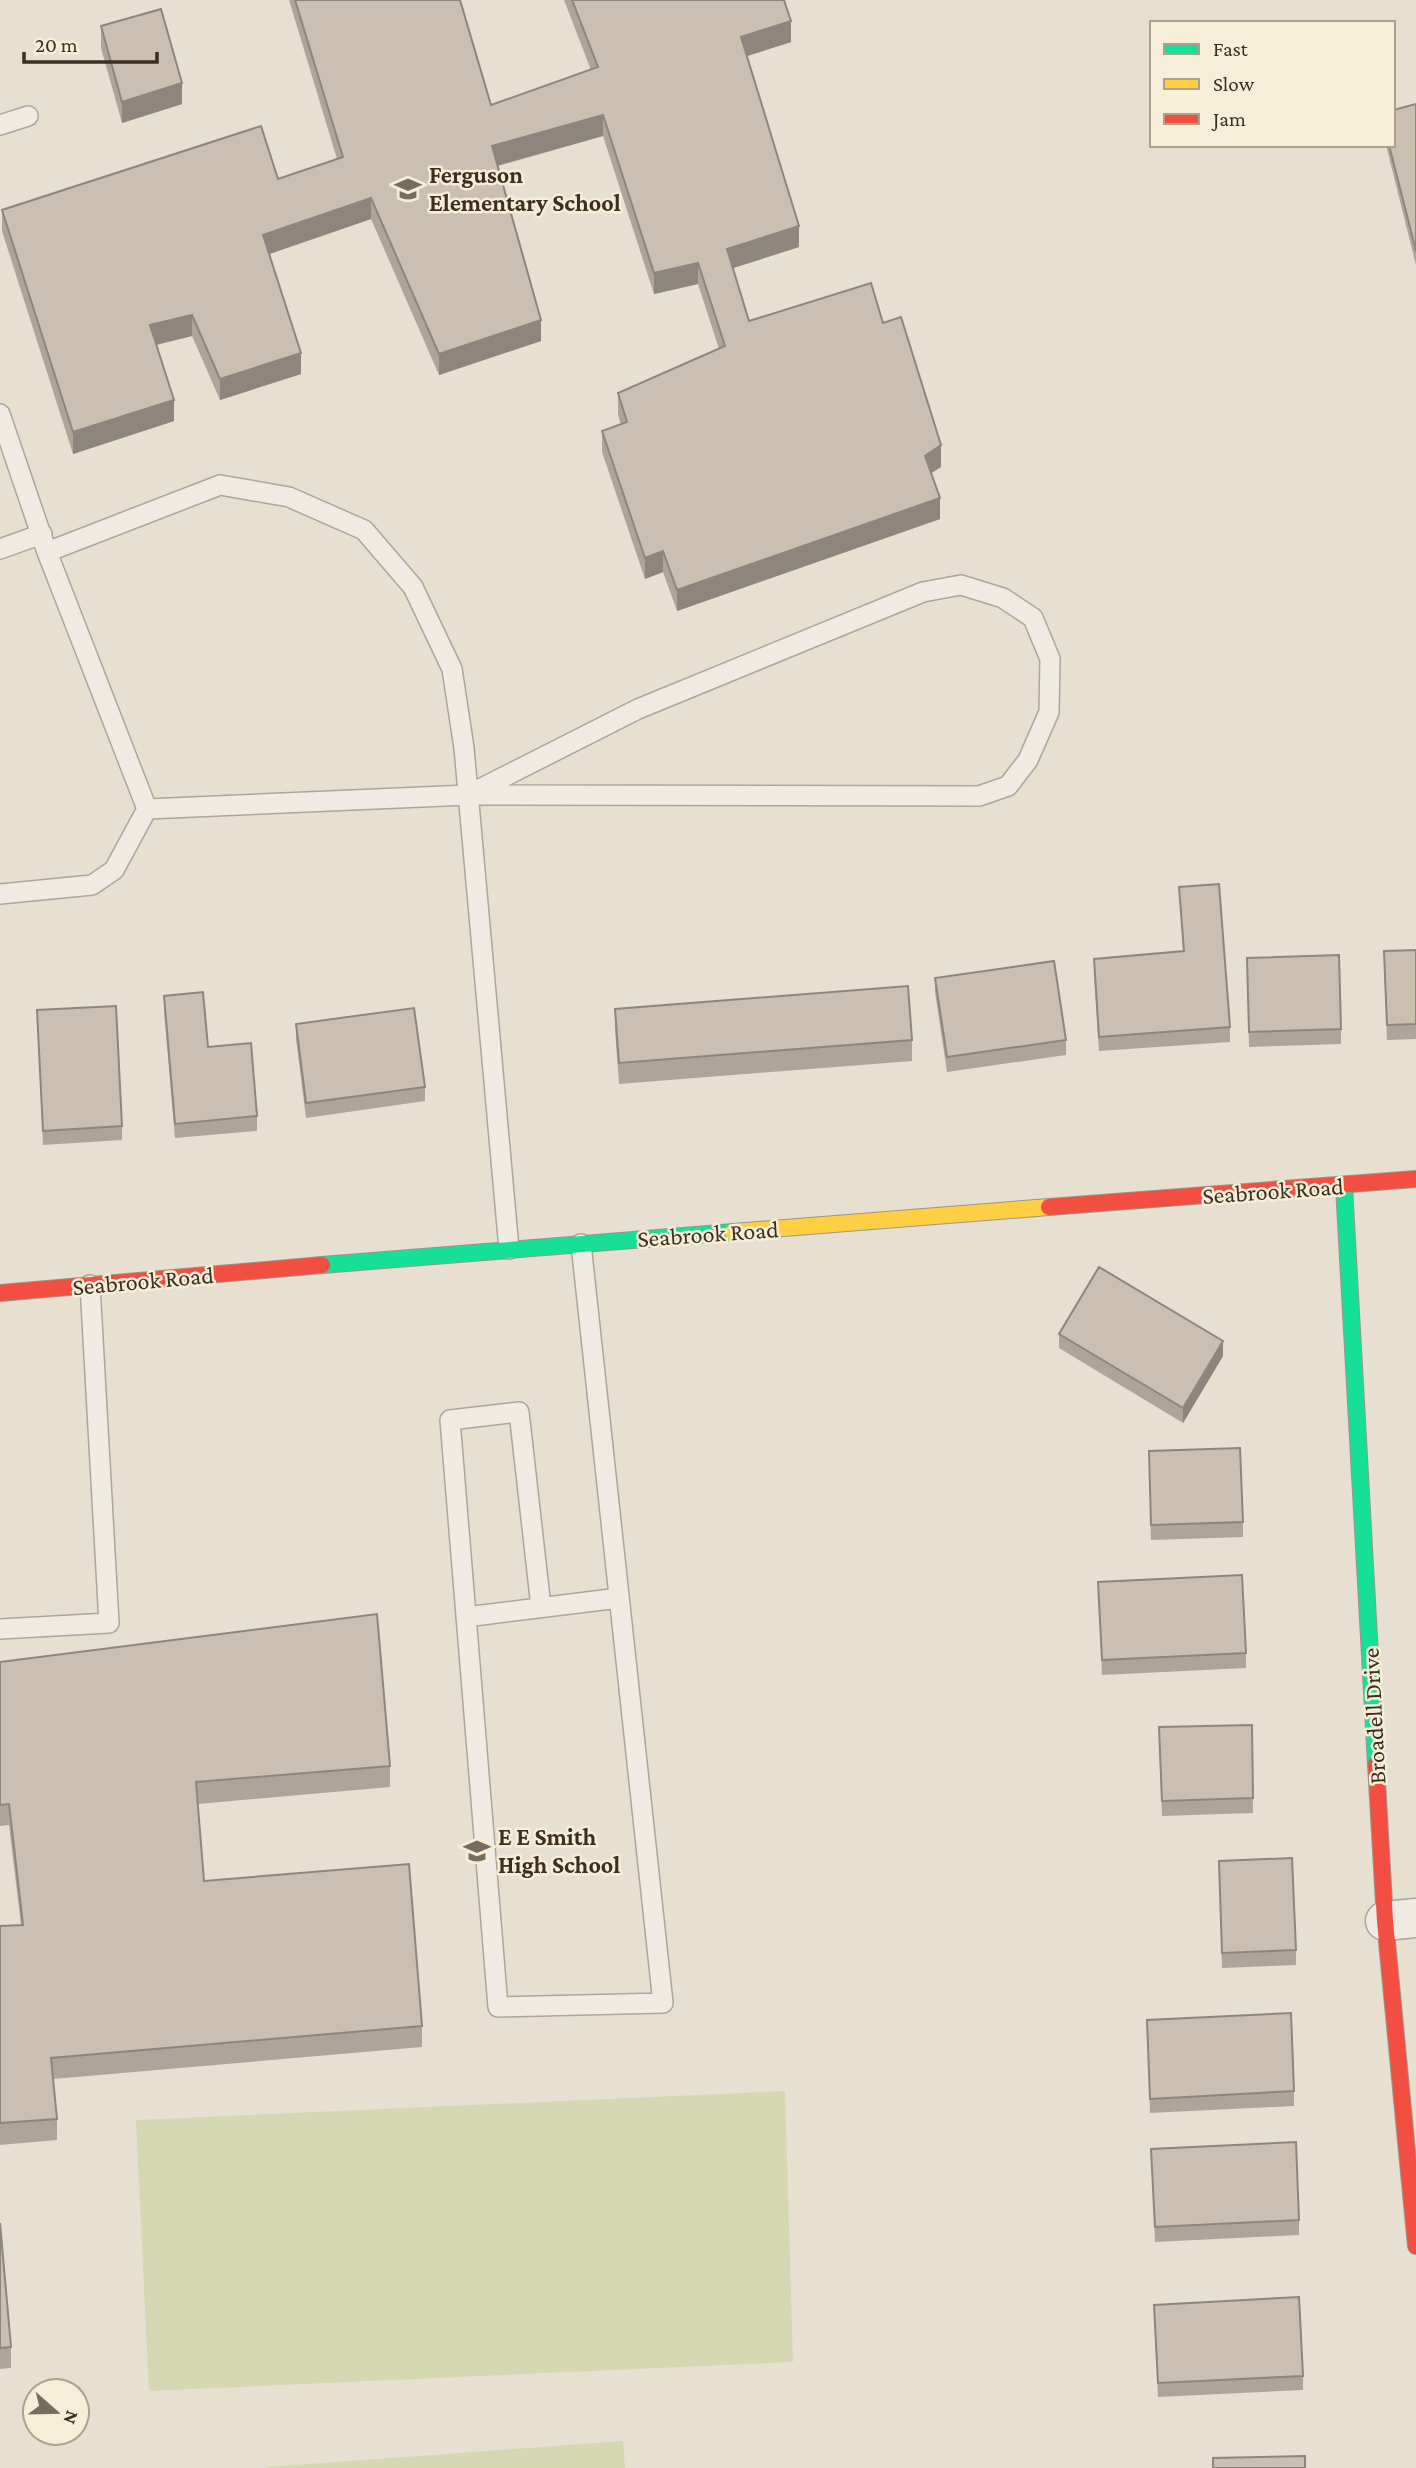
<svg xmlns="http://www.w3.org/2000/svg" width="1416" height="2468" font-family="'Crimson Pro',serif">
	<rect width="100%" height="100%" fill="#e7e0d1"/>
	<!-- green -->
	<path fill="#d6d7b3" d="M785,2091L793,2362L149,2391L136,2120Z
		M623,2441L625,2468H267V2467Z"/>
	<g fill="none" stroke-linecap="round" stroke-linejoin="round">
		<defs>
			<path id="lane" d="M0,125L28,116
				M0,414L47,552L147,809L468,795L979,796L1008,786L1028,760L1049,712L1050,659L1033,618L1003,598L961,585L923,592L638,709L468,795
				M0,549L42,534
				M47,552L220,485L289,497L364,530L413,587L452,669L464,748L509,1249
				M0,894L92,885L114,870L147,809
				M541,1607L519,1412L450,1420L498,2007L663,2003L581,1244
				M466,1617L619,1598
				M0,1629L109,1623L90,1285"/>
			<path id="street" d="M1385,1921L1416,1918"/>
			<path id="fast" d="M1344,1186L1376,1764
				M322,1265L733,1232"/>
			<path id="slow" d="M733,1232L1049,1207"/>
			<path id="jam" d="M1049,1207L1416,1179
				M0,1293L322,1265
				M1376,1764L1385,1921L1416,2246"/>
		</defs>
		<!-- lane casing -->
		<use href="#lane" stroke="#ada599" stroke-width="22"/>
		<!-- street casing -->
		<use href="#street" stroke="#ada599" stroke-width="41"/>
		<!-- fast casing -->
		<use href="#fast" stroke="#9c958a" stroke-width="18"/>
		<!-- slow casing -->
		<use href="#slow" stroke="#9c958a" stroke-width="18"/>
		<!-- jam casing -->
		<use href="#jam" stroke="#9c958a" stroke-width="18"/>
		<!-- lane -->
		<use href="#lane" stroke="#efebe3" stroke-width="19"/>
		<!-- street -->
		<use href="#street" stroke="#efebe3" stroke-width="38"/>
		<!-- fast -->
		<use href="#fast" stroke="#16e098" stroke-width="16"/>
		<!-- slow -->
		<use href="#slow" stroke="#ffcf43" stroke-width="16"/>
		<!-- jam -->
		<use href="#jam" stroke="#f24e42" stroke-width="16"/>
	</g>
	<!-- wall -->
	<path fill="#afa499" d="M289,0H460L491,105L591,70L564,0H784L791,42L747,56L799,247L733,268L749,321L883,323L941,467L931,473L940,519L677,611L663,572L645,579L602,452V431L621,425L618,415V393L719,349L698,284L654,294L603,136L498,166L541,341L439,375L371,219L270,254L301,374L220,400L192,336L157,345L174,421L73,454L2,231V210L278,179L337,159Z
		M101,26L182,104L122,123L101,48Z
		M1416,104V265L1386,145H1393Z
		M1179,887L1230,1027V1042L1099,1051L1094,973V959L1183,952Z
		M1416,950V1039L1387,1040L1384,966Z
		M1247,973L1341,1029V1044L1249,1047Z
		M935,978L1066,1040V1055L947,1072L935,992Z
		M164,996L208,1047L257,1116V1131L175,1138L164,1010Z
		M615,1009L912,1040V1061L619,1084L615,1030Z
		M37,1010L122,1126V1140L43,1145Z
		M296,1024L425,1087V1101L306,1118L296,1039Z
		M1059,1334L1223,1356L1183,1423L1059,1348Z
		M1149,1466L1243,1522V1537L1151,1540Z
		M1098,1582L1246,1653V1668L1102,1675Z
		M0,1662L390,1766V1787L198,1804L204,1881L422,2026V2047L53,2079L57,2119V2140L0,2145V1926L21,1925L9,1825L0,1826Z
		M1252,1725L1253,1813L1162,1816L1159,1742Z
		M1219,1861L1296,1950V1965L1222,1968Z
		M1147,2020L1294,2091V2106L1150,2113Z
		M1151,2149L1299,2220V2235L1155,2242Z
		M0,2223L11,2347V2368L0,2369Z
		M1154,2305L1303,2376V2390L1158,2397Z"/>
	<!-- shaded-wall -->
	<path fill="#8e867d" d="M791,21V42L741,58V37Z
		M182,83V104L122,123V102Z
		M603,115V136L492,167V146Z
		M371,198V219L263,256V235Z
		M799,226V247L727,270V249Z
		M698,263V284L654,294V273Z
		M192,315V336L150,346V325Z
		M541,320V341L439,375V354Z
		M301,353V374L220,400V379Z
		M174,400V421L73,454V432Z
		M941,445V467L925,477V456Z
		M940,498V519L677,611V590Z
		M663,551V572L645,579V558Z
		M1223,1341V1356L1183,1423V1408Z"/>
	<!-- building -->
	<path fill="#cbbfb2" stroke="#8e867d" stroke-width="2" d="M295,0H460L491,105L598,67L572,0H784L791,21L741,37L799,226L727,249L749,321L871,283L883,323L901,317L941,445L925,456L940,498L677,590L663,551L645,558L602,431L627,422L618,393L725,346L698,263L654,273L603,115L492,146L541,320L439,354L371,198L263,235L301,353L220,379L192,315L150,325L174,400L73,432L2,210L261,126L278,179L343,157Z
		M161,9L182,83L122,102L101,26Z
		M1416,104V251L1389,145H1393V110Z
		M1219,884L1230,1027L1099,1037L1094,959L1184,951L1179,887Z
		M1416,950V1024L1387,1025L1384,951Z
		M1339,955L1341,1029L1249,1032L1247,958Z
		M1054,961L1066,1040L947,1057L935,978Z
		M908,986L912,1040L619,1063L615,1009Z
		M203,992L208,1047L251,1043L257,1116L175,1124L164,996Z
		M116,1006L122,1126L43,1131L37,1010Z
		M414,1008L425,1087L306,1103L296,1024Z
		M1099,1267L1223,1341L1183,1408L1059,1334Z
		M1240,1448L1243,1522L1151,1525L1149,1451Z
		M1242,1575L1246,1653L1102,1660L1098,1582Z
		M377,1614L390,1766L196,1782L204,1881L409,1864L422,2026L51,2058L57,2119L0,2123V1926L23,1925L9,1804L0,1805V1662Z
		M1252,1725L1253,1798L1162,1801L1159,1727Z
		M1292,1858L1296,1950L1222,1953L1219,1861Z
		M1291,2013L1294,2091L1150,2099L1147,2020Z
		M1296,2142L1299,2220L1155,2227L1151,2149Z
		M0,2223L11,2347L0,2348Z
		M1299,2297L1303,2376L1158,2383L1154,2305Z
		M1305,2456V2468H1213V2458Z"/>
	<!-- icons -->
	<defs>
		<symbol id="school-bare" viewBox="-9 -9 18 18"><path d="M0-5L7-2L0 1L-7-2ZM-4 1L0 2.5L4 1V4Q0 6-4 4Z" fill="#786c5e" stroke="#f7eed8" stroke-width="2.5" paint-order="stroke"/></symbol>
	</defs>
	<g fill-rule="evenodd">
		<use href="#school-bare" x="389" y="170" width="38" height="38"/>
		<use href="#school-bare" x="458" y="1832" width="38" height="38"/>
	</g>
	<g text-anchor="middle" stroke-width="5" stroke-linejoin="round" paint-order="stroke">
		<!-- poi labels -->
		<g font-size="24" font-weight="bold" fill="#3d2e20" stroke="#f7eed8" text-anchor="start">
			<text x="429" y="183">Ferguson<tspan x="429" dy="28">Elementary School</tspan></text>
			<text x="498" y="1845">E E Smith<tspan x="498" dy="28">High School</tspan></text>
		</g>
		<!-- street labels -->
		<g font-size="24" fill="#3d2e20" stroke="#f7eed8">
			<text transform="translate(1273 1191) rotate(-4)" y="8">Seabrook Road</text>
			<text transform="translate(708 1234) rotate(-4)" y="8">Seabrook Road</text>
			<text transform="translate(143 1281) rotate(-5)" y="8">Seabrook Road</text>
			<text transform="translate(1374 1716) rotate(-93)" y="8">Broadell Drive</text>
		</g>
	</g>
	<!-- legend -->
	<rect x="1150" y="21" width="245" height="126" fill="#f7eed8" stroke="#ada18e" stroke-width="2"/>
	<rect x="1164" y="44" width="35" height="10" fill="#16e098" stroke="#ada18e" stroke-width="2"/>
	<text x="1213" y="56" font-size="21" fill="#3d2e20">Fast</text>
	<rect x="1164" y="79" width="35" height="10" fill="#ffcf43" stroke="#ada18e" stroke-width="2"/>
	<text x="1213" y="91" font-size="21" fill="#3d2e20">Slow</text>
	<rect x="1164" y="114" width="35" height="10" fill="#f24e42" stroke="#ada18e" stroke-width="2"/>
	<text x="1213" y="126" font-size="21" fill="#3d2e20">Jam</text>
	<!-- north arrow -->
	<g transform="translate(56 2412) rotate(110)"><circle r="33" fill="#f7eed8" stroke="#ada18e" stroke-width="2"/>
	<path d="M0-5L12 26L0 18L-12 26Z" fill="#786c5e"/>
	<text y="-10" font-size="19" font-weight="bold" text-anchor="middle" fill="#3d2e20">N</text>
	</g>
	<!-- scale -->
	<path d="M24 52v10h133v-10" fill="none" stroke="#3d2e20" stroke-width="3.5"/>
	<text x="35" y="52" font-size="21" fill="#3d2e20" stroke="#f7eed8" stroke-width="5" paint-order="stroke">20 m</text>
</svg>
